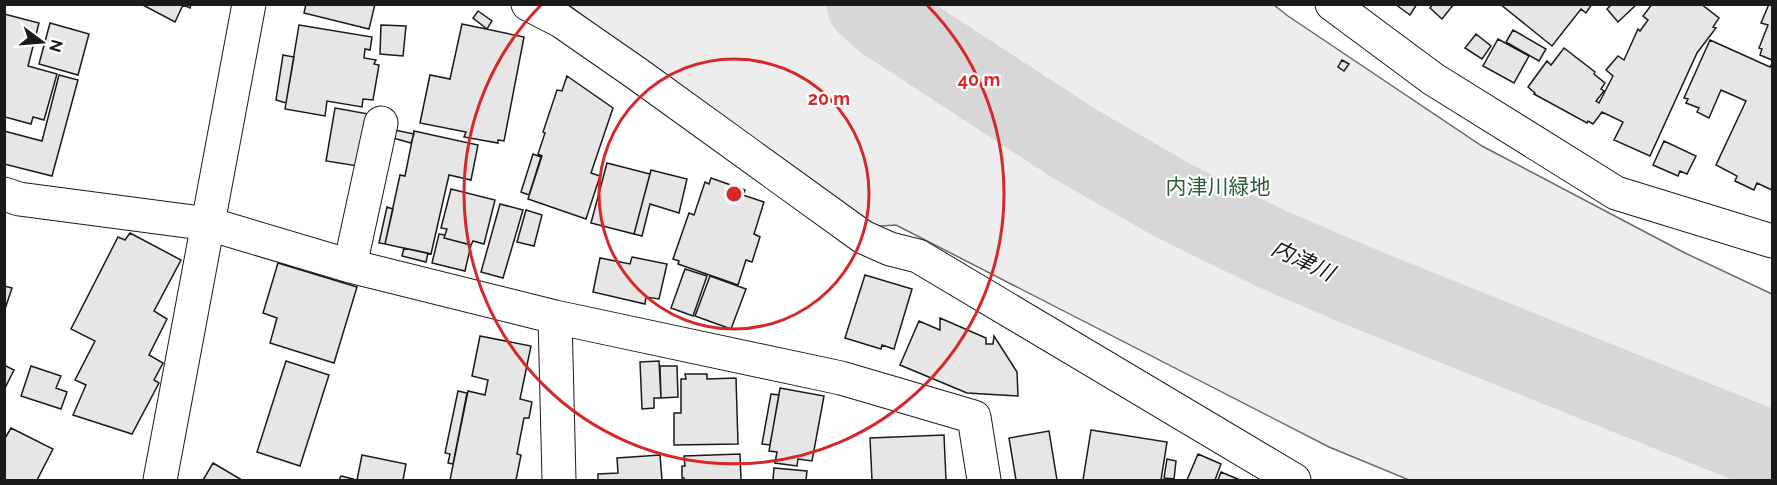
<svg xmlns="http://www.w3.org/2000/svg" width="1777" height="485" font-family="Raleway,'Noto Sans JP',sans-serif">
	<rect width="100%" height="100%" fill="#fff"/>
	<!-- built -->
	<path fill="#ededed" stroke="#6a6a6a" stroke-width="1.5" d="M569,5H1274L1288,16L1482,146L1685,253L1772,294V480H1409L1329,447L896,225L866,227L737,134Z"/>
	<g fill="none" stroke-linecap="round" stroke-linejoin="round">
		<!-- river -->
		<path stroke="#d7d7d7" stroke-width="81" d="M867,4L885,20L1075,144L1172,200L1272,249L1363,288L1772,452"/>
	</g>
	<!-- building -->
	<path fill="#e6e6e6" stroke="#1a1a1a" stroke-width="1.5" d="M141,4H191L190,8L183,5L175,22Z
		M306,4H375L369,29L304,13Z
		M1395,4H1417L1410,15Z
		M1433,4H1454L1442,19L1430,8Z
		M1500,4H1592L1586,13L1581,9L1552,46Z
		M1612,4H1637L1618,22L1607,9Z
		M1652,4H1701L1719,18L1713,27L1716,28L1697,53L1650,156L1614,140L1623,122L1602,112L1593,124L1588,121L1587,123L1534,94L1535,93L1528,87L1547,61L1551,65L1564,48L1595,72L1594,74L1605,83L1601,89L1604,91L1596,101L1599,103L1613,76L1606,70L1618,56L1624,60L1638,29L1640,31L1648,20L1643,16Z
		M1769,4H1772V60L1760,55L1762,49L1759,48L1768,25L1761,23Z
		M478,11L492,21L487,29L473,18Z
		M4,14L39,23L28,66L57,74L44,120L33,117L31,124L5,117Z
		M50,23L89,34L78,75L39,64Z
		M462,24L524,37L504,141L498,140V143L464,137L466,132L420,123L430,75L450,79Z
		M299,25L372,37L370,50L365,49L364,58L376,60L374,64L379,65L373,100L363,99L362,107L327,101L325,116L285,109Z
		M381,25L406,26L403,56L380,54Z
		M1513,30L1546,49L1539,61L1506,42Z
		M1476,34L1491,46L1482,59L1465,48Z
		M1498,39L1529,56L1514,83L1483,66Z
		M1710,40L1770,67L1772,64V190L1757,183L1754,190L1735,181L1737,176L1716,165L1746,101L1721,90L1709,118L1697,112L1699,108L1686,103L1688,99L1684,98Z
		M283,55L294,57L286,103L276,100Z
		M1342,60L1349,64L1344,71L1338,67Z
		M59,75L78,80L52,176L4,164V131L42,141Z
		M567,76L613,108L591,173L600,176L586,219L528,199L542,156L538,154L545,133L543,132L557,90L562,91Z
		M335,108L374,115L364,167L326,161Z
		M395,130L414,134L411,143L393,138Z
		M414,131L478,145L471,180L449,175L431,254L385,244L400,175L405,176Z
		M1664,141L1696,156L1687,174L1680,171L1678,176L1653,165Z
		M533,154L541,157L529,195L521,192Z
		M607,163L650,174L634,234L591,223Z
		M651,170L687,179L679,213L650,204L642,236L634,234Z
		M711,178L745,190L743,195L764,202L754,234L760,237L752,262L746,260L738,285L678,264L679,261L673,259L689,213L694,215L705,182L709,184Z
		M451,189L495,200L484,244L473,241L471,245L444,238L447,229L441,228Z
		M500,204L523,210L503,278L481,272Z
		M387,207L393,209L385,244L379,243Z
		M526,210L542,215L534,246L517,242Z
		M130,233L181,260L154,311L167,319L149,355L163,363L154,380L159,383L132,434L73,415L86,385L75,380L95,341L71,329L118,237L125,240Z
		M439,234L445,235L444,238L471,245L465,271L432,263Z
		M404,248L428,253L426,262L402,256Z
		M632,257L667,264L659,299L646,297L645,304L593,292L600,258L630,264Z
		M278,263L357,287L334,363L270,343L277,318L263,313Z
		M685,269L707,276L693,316L671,308Z
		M865,275L912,289L894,349L882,345L881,349L845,338Z
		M710,276L746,289L731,329L695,316Z
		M4,286L12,288L4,312Z
		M940,318L986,338V344H993L994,336L1017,372L1018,396L967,393L900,365L919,321L940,330Z
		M480,336L531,346L520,399L532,402L529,418H524L517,454L521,455L516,480H450L468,391L485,395L488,380L472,376Z
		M286,361L329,375L300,466L257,452Z
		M659,361L661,398H654V408L642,409L640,362Z
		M4,365L14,370L4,390Z
		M31,366L61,376L56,388L67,392L61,409L21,396Z
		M660,366H677L678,397L661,398Z
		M685,374H707V379L736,378L738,444L674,445V413H681V379H686Z
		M780,388L824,396L812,461L798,459L797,466L775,463L777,452L769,451Z
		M458,391L467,393L453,464L448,463L450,454L445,453Z
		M771,394L779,395L770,445L762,444Z
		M11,428L53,449L37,480H4V440Z
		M1091,430L1167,442L1161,480H1083Z
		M1049,431L1057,480H1016L1009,438Z
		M944,435L946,480H872L870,438Z
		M740,454L741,480H684V478H682V466H685L684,456Z
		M1198,454L1221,464L1215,480H1187Z
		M362,455L406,464L403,480H357Z
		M660,455L662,480H598V474L618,473L617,458Z
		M1167,459L1176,461L1174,479L1164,478Z
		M213,463L242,480H203Z
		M774,468L807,471L806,480H773Z
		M1221,472L1240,480H1218Z
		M341,476L353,479L352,480H339Z"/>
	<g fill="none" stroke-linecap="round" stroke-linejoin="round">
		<defs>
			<path id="street" d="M528,4L561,21L636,73L863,237L890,249L918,256L1294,480
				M1332,4L1433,79L1616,193L1772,241
				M4,194L19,199L209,224L350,266L555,317L841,378L974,417L984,480
				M350,266L381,123
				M555,317L559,480
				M160,480L249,4"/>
		</defs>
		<!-- street casing -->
		<use href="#street" stroke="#1a1a1a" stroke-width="35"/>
		<!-- street -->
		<use href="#street" stroke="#fff" stroke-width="33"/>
	</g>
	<!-- distance rings -->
	<g fill="none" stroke="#d62828" stroke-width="3">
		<circle cx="734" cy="194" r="135"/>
		<path d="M927 5A270 270 0 1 1 541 5"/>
	</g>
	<g text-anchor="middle" stroke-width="4.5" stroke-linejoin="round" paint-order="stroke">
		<!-- park labels -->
		<g font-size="21" fill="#2b5a34" stroke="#fff">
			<text x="1218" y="194">内津川緑地</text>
		</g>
		<!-- water labels -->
		<g font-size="22" font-style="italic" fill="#1a1a1a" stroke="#fff">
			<text transform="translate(1303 260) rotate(25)" y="8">内津川</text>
		</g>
	</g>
	<circle cx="734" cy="194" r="9" fill="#d62828" stroke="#fff" stroke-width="3"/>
	<g font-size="18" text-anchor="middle" font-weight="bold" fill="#d62828" stroke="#fff" stroke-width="4.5" stroke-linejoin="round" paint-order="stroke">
		<text x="979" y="86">40 m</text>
		<text x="829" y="105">20 m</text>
	</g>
	<!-- border -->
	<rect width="1777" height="485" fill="none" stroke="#1a1a1a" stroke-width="12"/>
	<!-- north arrow -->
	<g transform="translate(42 42) rotate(106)" stroke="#ffffff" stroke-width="4.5" paint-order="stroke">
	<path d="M0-4.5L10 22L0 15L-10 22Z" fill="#1a1a1a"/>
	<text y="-9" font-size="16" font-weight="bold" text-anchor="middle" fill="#1a1a1a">N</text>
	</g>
</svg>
